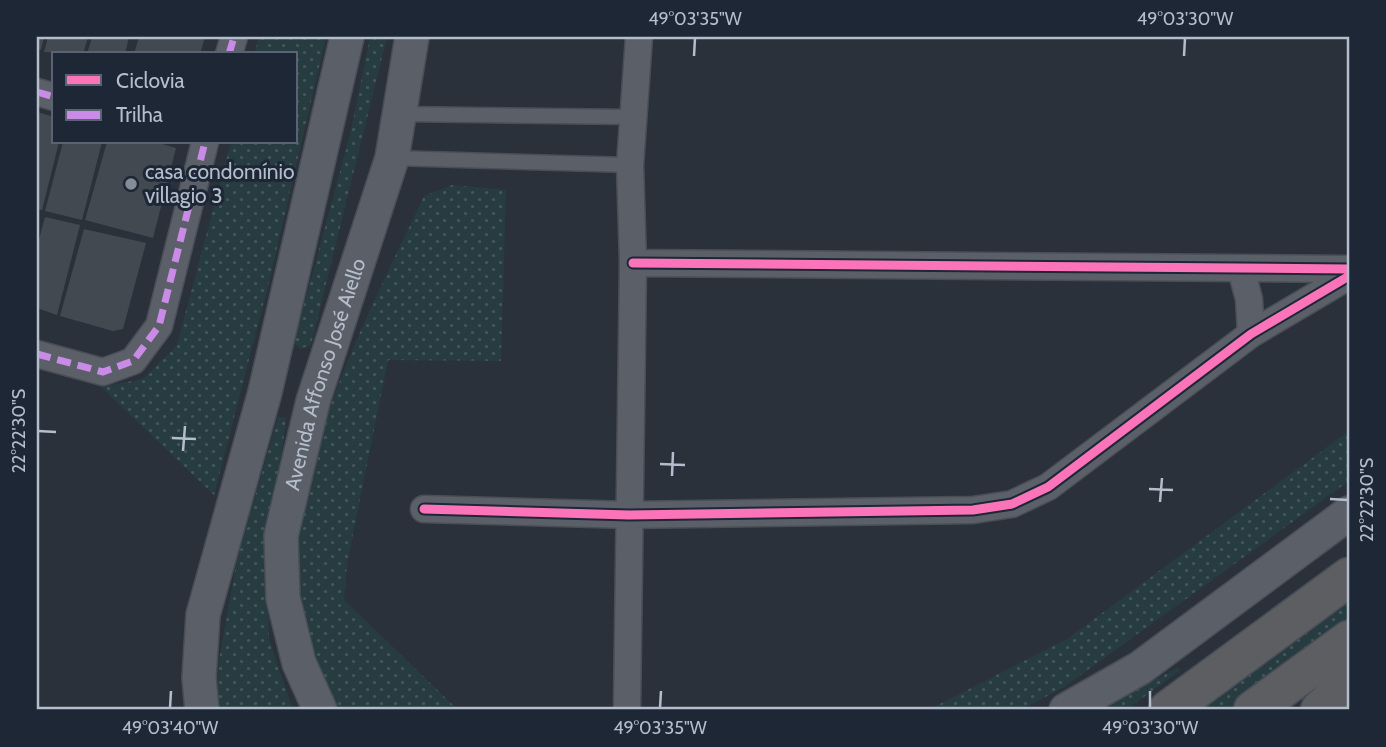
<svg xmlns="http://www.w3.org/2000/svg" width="1386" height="747" font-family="Cabin,sans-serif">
	<defs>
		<pattern id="grass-dots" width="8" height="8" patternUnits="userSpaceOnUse" patternTransform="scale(1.75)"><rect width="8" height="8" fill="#273c41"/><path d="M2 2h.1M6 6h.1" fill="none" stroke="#44565b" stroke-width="1.8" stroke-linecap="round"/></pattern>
	</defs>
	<rect width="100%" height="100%" fill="#2a313b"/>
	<!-- grass -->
	<path fill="url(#grass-dots)" d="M259,37H326L269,282L214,495L101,387L143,379L177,345L231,142H296V54H254Z
		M370,37H387L311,345L300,349L294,342L351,131Z
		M452,185L506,190L501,361L388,360L347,564L344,600L458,710H330C316,676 302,635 298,598C284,470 371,309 424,196Z
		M278,417L286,418L285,429L266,552L269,640L293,710H217L219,660L237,560Z
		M1349,431V481L1064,687L1021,710H928L1067,639Z
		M1349,595V621L1228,710H1192Z
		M1177,668L1181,670L1126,710H1098Z"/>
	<!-- building -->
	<path fill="#434951" d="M37,37H44L41,50L37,49Z
		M48,37H88L83,54L44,52Z
		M92,37H129L125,54H87Z
		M139,37H205L200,54H134Z
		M37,112L54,117V142H59L42,210L37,209Z
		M63,142H102L82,220L45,211Z
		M107,142H155L176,148L153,238L85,220Z
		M45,217L80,225L57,315L37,308V247Z
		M84,229L146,243L123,329L113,331L60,316Z"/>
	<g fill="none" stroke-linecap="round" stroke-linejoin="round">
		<defs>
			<path id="service" d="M400,114L633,117
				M392,158L630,165"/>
			<path id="minor" d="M229,54L234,37
				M37,92L54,97
				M633,263L1349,269
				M1241,269L1249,299L1251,334
				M37,354L103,372L133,361L159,326L205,142
				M424,509L629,515L973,510L1012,504L1048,487L1251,334L1349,276
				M627,710L633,263L630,165L639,37"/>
			<g id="tertiary">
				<path d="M202,710L199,678L203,615L265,392L347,37"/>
				<path id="s1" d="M320,710L299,663L283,598L281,536L313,401L392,158L412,37"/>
				<path d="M1066,710L1140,668L1349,513"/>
			</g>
			<path id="motorway" d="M1168,710L1349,577
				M1253,710L1349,640
				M1320,710L1349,684"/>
		</defs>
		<!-- service casing -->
		<use href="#service" stroke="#494d55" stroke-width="17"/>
		<!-- minor casing -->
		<use href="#minor" stroke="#494d55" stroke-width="29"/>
		<!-- tertiary casing -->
		<use href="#tertiary" stroke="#494d55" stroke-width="36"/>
		<!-- motorway casing -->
		<use href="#motorway" stroke="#474d56" stroke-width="41"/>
		<!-- service -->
		<use href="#service" stroke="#5b6068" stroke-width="14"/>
		<!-- minor -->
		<use href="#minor" stroke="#5b6068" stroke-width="26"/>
		<!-- tertiary -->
		<use href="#tertiary" stroke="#5b6068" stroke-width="33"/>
		<!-- motorway -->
		<use href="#motorway" stroke="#5c5e62" stroke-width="38"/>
		<!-- quiet -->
		<path stroke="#ca8be6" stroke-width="7" stroke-dasharray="14 7" stroke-linecap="butt" d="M229,54L234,37
			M37,92L54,97
			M37,354L103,372L133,361L159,326L205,142"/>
		<defs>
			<path id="cycleway" d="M633,263L1349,269
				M424,509L629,515L973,510L1012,504L1048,487L1251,334L1349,276"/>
		</defs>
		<!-- cycleway casing -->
		<use href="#cycleway" stroke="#1d2736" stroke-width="13"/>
		<!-- cycleway -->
		<use href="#cycleway" stroke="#fb73b8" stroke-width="9"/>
	</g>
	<!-- ticks -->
	<path fill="none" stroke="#b4bdcb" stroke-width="2.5" d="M694,56L695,38M1184,56L1185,38M38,431L56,432M172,438L196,439M183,451L185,426M660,464L685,465M672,476L673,452M1149,489L1173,490M1330,499L1348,500M1160,502L1162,478M170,708L171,691M660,708L661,691M1150,708V691"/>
	<!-- markers -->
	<circle fill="#848c99" stroke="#1d2736" stroke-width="2.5" cx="131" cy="184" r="7"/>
	<g text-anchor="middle" stroke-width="6" stroke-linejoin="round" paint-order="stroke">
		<!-- poi labels -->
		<g font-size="21" fill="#b4bdcb" stroke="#1d2736" text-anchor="start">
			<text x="145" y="179">casa condomínio<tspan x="145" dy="24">villagio 3</tspan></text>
		</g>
		<!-- street labels -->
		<g font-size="21" fill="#b4bdcb" stroke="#1d2736">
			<text dy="7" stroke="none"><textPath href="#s1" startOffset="348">Avenida Affonso José Aiello</textPath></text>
		</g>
	</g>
	<!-- border -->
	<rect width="1386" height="747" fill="none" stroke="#1d2736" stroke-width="77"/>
	<!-- legend -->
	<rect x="52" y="52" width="245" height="91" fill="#1d2736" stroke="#596372" stroke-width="2"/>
	<rect x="66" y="75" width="35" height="10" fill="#fb73b8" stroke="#596372" stroke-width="2"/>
	<text x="116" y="88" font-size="21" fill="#b4bdcb">Ciclovia</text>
	<rect x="66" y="110" width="35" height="10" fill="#ca8be6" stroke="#596372" stroke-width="2"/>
	<text x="116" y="122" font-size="21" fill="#b4bdcb">Trilha</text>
	<rect x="38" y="38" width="1310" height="670" fill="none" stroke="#b4bdcb" stroke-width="2.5"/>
	<g font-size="18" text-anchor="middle" fill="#b4bdcb">
		<text x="695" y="25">49°03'35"W</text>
		<text x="1185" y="25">49°03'30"W</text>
		<text transform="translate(19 431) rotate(-90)" y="6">22°22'30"S</text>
		<text transform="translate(1367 500) rotate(-90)" y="6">22°22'30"S</text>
		<text x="170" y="734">49°03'40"W</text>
		<text x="660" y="734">49°03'35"W</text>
		<text x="1150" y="734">49°03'30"W</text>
	</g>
</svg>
